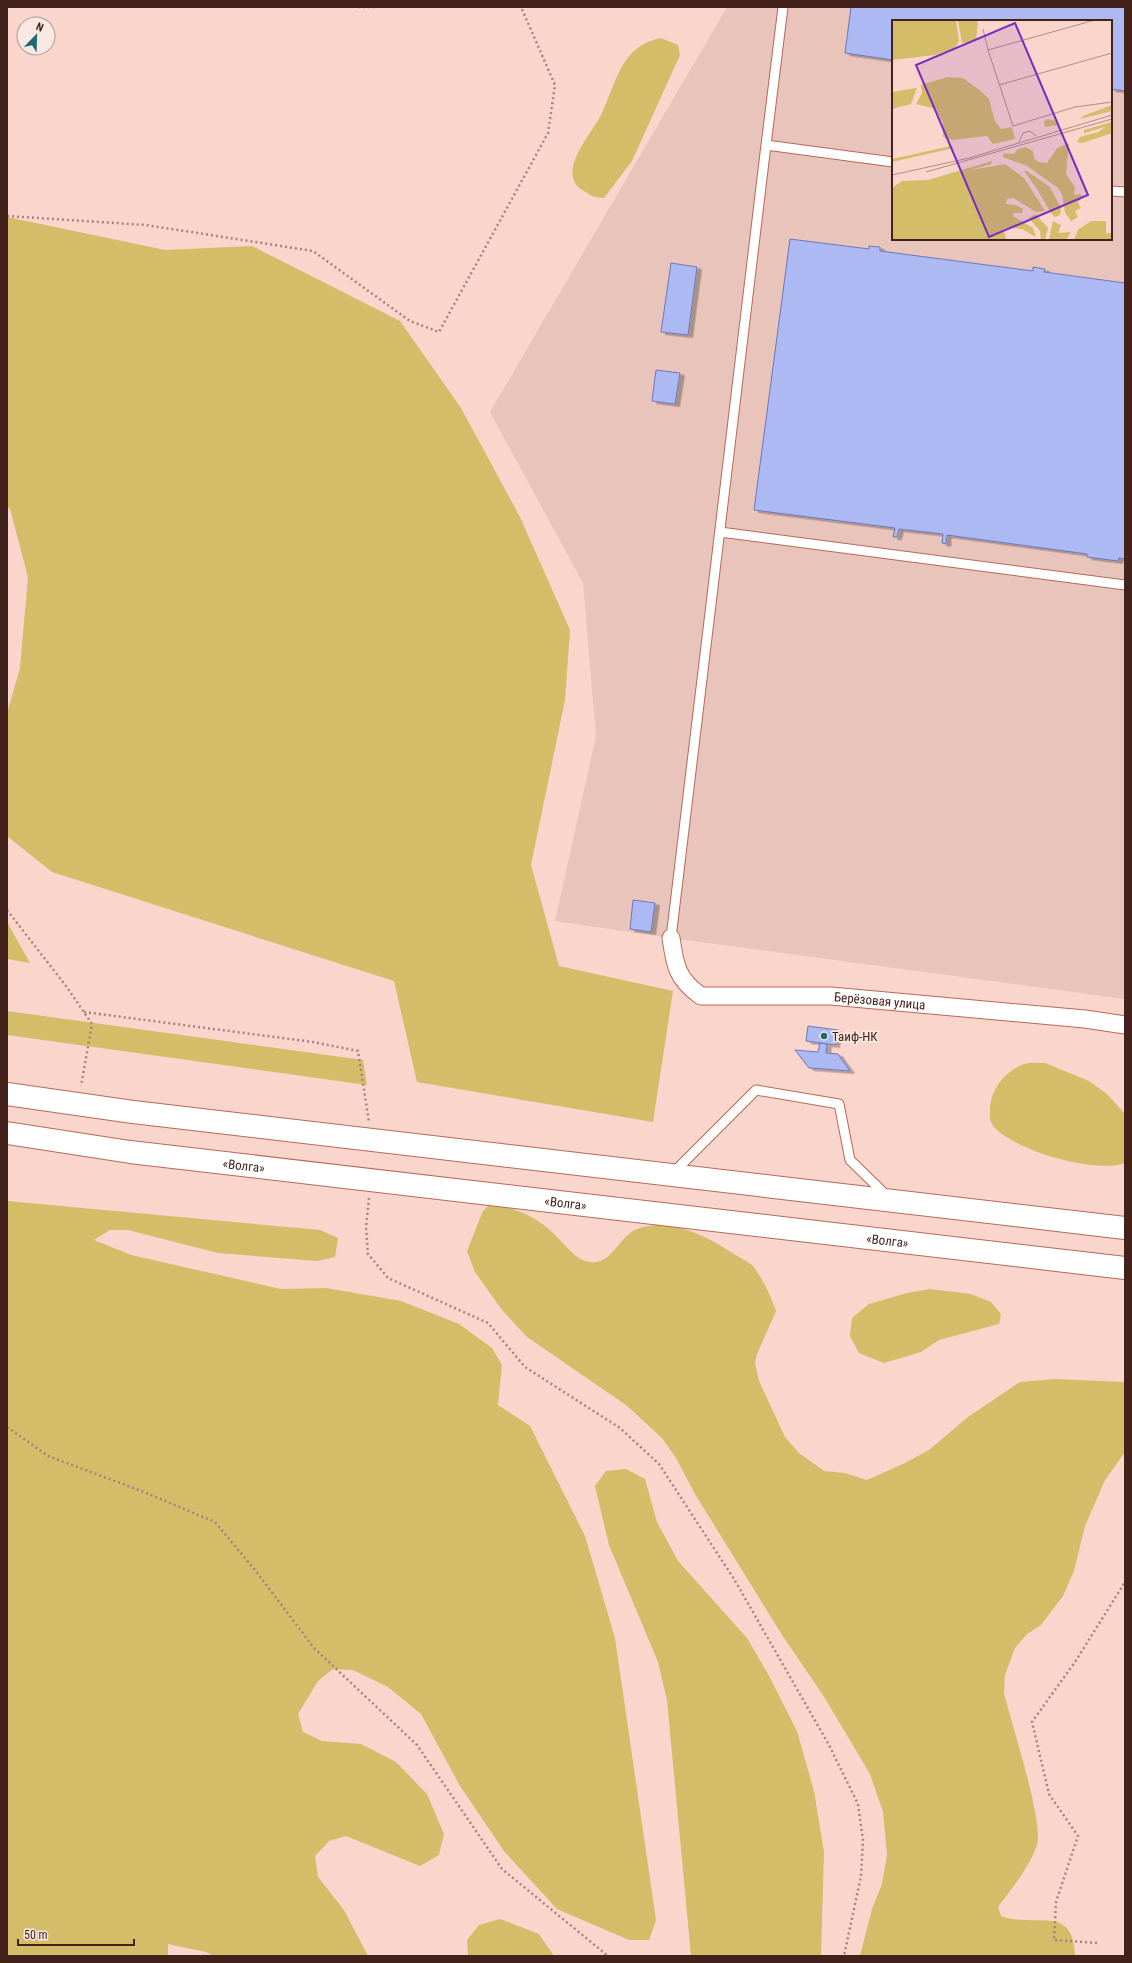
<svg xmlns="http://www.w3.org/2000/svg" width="1132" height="1963" font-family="'Roboto Condensed',sans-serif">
	<defs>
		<filter id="shadow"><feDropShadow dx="4.5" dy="2.5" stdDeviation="0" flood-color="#0004"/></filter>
	</defs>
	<rect width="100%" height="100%" fill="#f9d5cc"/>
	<!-- built -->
	<path fill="#e9c4ba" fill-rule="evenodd" d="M727,7H1125V999L671,938L555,921L596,736L583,583L490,412ZM893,21H1111V239H893Z"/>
	<!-- green -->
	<path fill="#d3bd68" d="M661,38L678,45L680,55L632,161L604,198C594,198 590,195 582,190C555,171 593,133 602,113C611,94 618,65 634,51C642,44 651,40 661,38Z
		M7,217L165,250L252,246L400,321L461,408L520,517L570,630L565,700L531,865L559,966L673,991L653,1122L417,1082L394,981L52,872L7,836V713L20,668L28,577L10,509L7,507Z
		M7,922L30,963L7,959Z
		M7,1011L363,1060L367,1085L7,1035Z
		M1045,1063L1089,1081L1107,1094L1125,1114V1163C1095,1174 1016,1151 994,1127C989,1121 990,1114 990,1107C992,1088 1005,1071 1024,1064C1030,1062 1039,1063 1045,1063Z
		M7,1201L320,1230L338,1238L335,1257L317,1261L218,1253L128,1230H110L94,1240L131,1255L281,1289L326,1288L401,1301L459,1324L492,1348L502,1365L498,1405L530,1426L585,1536L615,1638L656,1920L649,1940H629L557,1909L504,1851L460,1786L421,1714L388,1687L353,1670L333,1669L318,1681L298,1714L303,1732L322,1741L361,1744L396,1762L427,1794L444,1834L439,1855L420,1866L346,1836L329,1841L315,1856L318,1877L344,1910L368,1956H214L206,1952L168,1944V1956H7Z
		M489,1205C511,1205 539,1218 554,1234C565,1244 574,1259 589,1262C611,1266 618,1238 635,1230C667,1215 707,1236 734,1254C739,1257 747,1261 752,1265C763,1278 770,1295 776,1311L757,1354L755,1363L759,1381L785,1437L799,1453L824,1471L845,1473L867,1480L903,1464L929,1450L968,1417L1020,1382L1055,1379L1125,1382V1452L1105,1480L1085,1526L1074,1571L1063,1596L1041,1625L1027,1634L1015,1648L1005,1675L1004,1693C1011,1722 1044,1822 1037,1845C1029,1868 1012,1888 998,1907L1001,1916C1036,1929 1073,1902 1075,1956H860L872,1909L882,1884L887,1855L883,1812L870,1774L823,1695L782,1635L695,1494L676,1458L662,1438L626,1405L527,1337L502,1310L475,1272L467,1251L483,1211Z
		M930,1289L971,1294L991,1302L1001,1314L999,1324L939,1340L921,1352L884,1363L859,1353L850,1336L852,1318L869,1304L907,1293Z
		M626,1469L645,1479L657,1522L678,1561L747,1638L768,1674L797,1731L814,1791L824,1852L821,1956H691L667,1700L658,1662L609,1545L595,1486L606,1471Z
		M500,1919L539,1934L554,1956H468L467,1940L479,1925Z"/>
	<!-- building -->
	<path fill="#adb9f3" stroke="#6b77ba" filter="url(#shadow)" d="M851,7H1125V91L1111,89V21H893V60L845,53Z
		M790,239L869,249V246L880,247V251L1033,271V267L1045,269L1044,272L1125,283V559L1119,558L1118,561L1087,557V554L947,535L946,544L942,543L943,534L899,529L897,537H893L895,528L754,510Z
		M671,263L697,267L688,335L661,332Z
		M656,370L680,373L675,404L652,401Z
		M633,900L655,903L651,932L630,929Z
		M808,1026L838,1030L835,1045L806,1041Z
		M820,1043L827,1044L826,1053L838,1054L850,1071L809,1068L795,1050L818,1052Z"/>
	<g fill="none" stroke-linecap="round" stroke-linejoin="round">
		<defs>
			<path id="lane" d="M766,145L783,7
				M1111,191L1125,192
				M720,532L1125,585
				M671,938L766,145L893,162
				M672,1174L756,1090L839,1104L850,1160L887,1196"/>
			<g id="street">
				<path id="s1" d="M671,938C675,966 677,979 701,996H831L1085,1019L1125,1025"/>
			</g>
			<g id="highway">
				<path d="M7,1094L133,1112L1125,1228"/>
				<path id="s2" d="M7,1133L130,1152L1125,1268"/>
			</g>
		</defs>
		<!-- lane casing -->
		<use href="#lane" stroke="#b76956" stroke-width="11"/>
		<!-- street casing -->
		<use href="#street" stroke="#b76956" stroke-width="19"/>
		<!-- highway casing -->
		<use href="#highway" stroke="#b76956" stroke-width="24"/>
		<!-- path -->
		<path stroke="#a6837b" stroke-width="2.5" stroke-dasharray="2 3" stroke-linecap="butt" d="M358,7H377
			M7,216L146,225L313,251L410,321L439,332L548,133L555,85L521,7
			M7,910L66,986L92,1024L81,1086
			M84,1012L313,1042L358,1051L369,1122
			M369,1198L366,1227L368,1254L388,1278L488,1323L525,1367L620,1428L659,1464L734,1579L829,1745L858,1804L863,1840L861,1876L844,1956
			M7,1427L48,1456L144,1492L215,1522L255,1570L314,1648L417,1745L502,1869L608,1956
			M1097,1943L1054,1940L1056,1902L1078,1836L1049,1794L1032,1722L1075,1662L1125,1582"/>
		<!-- lane -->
		<use href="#lane" stroke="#fff" stroke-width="9"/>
		<!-- street -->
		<use href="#street" stroke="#fff" stroke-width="17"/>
		<!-- highway -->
		<use href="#highway" stroke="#fff" stroke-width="22"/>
	</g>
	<!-- markers -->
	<circle fill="#216877" stroke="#f9e7e2" stroke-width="1.5" cx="824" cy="1036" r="4"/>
	<g text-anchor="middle" stroke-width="3.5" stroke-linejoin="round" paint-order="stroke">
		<!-- street labels -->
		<g font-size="13" fill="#42221a" stroke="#f9e7e2">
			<text dy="5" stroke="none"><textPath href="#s1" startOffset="247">Берёзовая улица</textPath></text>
			<text dy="5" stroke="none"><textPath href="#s2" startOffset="239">«Волга»</textPath></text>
			<text dy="5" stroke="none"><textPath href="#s2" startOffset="563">«Волга»</textPath></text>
			<text dy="5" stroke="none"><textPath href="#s2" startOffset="887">«Волга»</textPath></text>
		</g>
		<!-- poi labels -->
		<g font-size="13" fill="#42221a" stroke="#f9e7e2" text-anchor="start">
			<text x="832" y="1041">Таиф-НК</text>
		</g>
	</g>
	<!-- overview -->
	<g transform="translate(892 20)">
		<rect width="220" height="220" fill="#f9d5cc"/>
		<path d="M0,0H64L67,21L63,28L43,35L0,40ZM66,0H86L84,21L70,23ZM55,57L71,58L89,71L97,79L103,101L109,109L120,107L123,119L101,124L95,116L61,120L51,117V103L44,89L24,84L30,73L29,65ZM25,68L19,84L0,89V72ZM220,85V91L188,99L191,96ZM155,99L164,101L166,105L153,107L152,102ZM220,102V113L190,123L185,122L188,117L207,112L213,107L192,113V110ZM177,123L174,154L183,167L182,175L188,174L191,177L186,182L189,188L183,191L186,197L179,201L173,192L170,175L166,168L135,146L111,137L112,133L122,134L126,129L133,127L141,131L142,138L146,142L155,143L165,128ZM59,126L62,128L0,142V139ZM100,141L99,144L79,150L113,144L132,158L153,191L144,192L121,178L115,179L114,184L124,185L131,189L130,193H122L121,196L141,208L144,217L130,209L115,208L111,209L115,220H0V168L10,161L36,160ZM132,151H135L158,167L169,188L168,195L163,197L159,193L145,169ZM143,194L156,208L153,220H149L148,211L137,198ZM161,201L169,205L166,213L179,212L174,220H157ZM199,201H214V213H220V220H182L186,210Z" fill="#d3bd68"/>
		<path fill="none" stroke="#b08d85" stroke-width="1" d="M203,0L96,30L121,106L183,87L220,82M91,9L96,30M107,65L220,33M127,122L131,113L138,111L144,116M34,152L220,99M0,155L77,138L220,95"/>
		<path fill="#7b2cbf" fill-opacity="0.15" stroke="#7b2cbf" stroke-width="2" d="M123,3L196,175L97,217L24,45Z"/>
		<rect width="220" height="220" fill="none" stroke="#42221a" stroke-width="2"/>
	</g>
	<!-- border -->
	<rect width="1132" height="1963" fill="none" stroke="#42221a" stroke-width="16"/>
	<!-- north arrow -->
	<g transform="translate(36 36) rotate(23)"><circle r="19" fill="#f9e7e2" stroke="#b09892"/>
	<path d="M0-3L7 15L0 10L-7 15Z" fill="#216877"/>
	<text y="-6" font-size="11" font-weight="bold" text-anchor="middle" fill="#42221a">N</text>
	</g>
	<!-- scale -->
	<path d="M18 1939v6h116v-6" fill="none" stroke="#42221a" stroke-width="2"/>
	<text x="24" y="1939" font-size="12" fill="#42221a" stroke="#f9e7e2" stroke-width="3" paint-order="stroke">50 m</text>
</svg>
